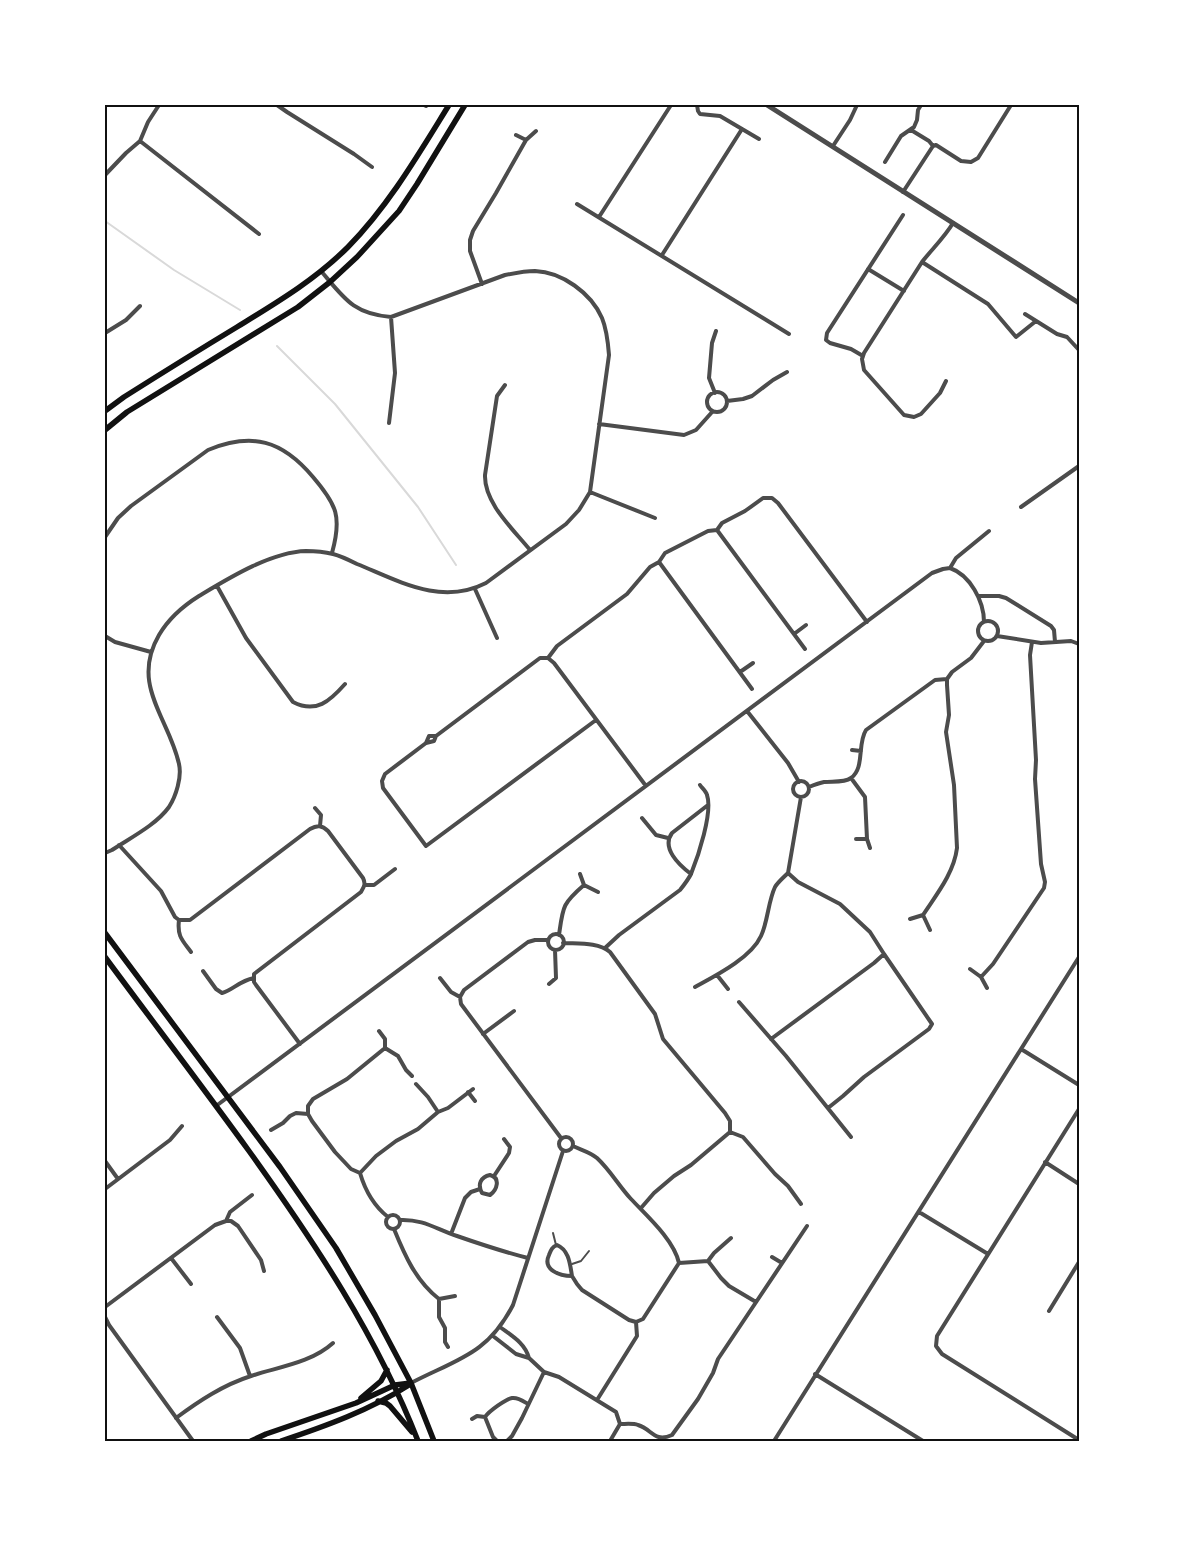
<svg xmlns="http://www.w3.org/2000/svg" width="1184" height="1546" font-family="'Sofia Sans Condensed',sans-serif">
	<rect width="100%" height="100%" fill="#fff"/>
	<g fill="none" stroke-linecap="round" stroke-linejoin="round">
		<!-- stream -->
		<path stroke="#d9d9d9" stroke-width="2" d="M105,221L174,270L240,310
			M277,346L335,404L418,507L456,565"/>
		<!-- service -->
		<path stroke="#4c4c4c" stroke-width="2" d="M553,1233L556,1245
			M572,1264L581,1261L589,1251"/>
		<!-- minor -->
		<path stroke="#4c4c4c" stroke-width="4" d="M277,105L287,112L354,154L372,167
			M424,105L426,106
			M697,105L698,111L700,114L720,116L759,139
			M911,130L929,141L933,146
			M516,135L526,140L536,131
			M140,141L259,234
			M833,146L850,120L857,105
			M885,162L901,136L914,127L917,120L918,110L921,105
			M105,175L126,153L140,141L148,122L159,105
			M903,192L933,146L936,145L961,161L971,162L978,158L1011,105
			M577,204L789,334
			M599,217L671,105
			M662,255L742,129
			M922,262L988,304L1016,337L1036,321
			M868,269L904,291
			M482,284L470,251V240L473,231L496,193L526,140
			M1025,314L1057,334L1067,337L1079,350
			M105,333L126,320L140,306
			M863,356L851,349L830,343L826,340L827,333L903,215
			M946,381L940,393L921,414L914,417L904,415L864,370L862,359L864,353L922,262C932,249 944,238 953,223
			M505,385L497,396L485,475C484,503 513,529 530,550
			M707 402a10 10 0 1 1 20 0a10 10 0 1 1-20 0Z
			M715,393L709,378L712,343L716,331
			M727,401L743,399L752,396L773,380L787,372
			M389,423L395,373L391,317
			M599,424L684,435L696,430L713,411
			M590,492L655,518
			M1021,507L1079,466
			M717,530L805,649
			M105,537L118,518L131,506L208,450C252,432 282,440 313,477C337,505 342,517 332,553
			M659,562L752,689
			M950,568C970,575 984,601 984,622
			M217,586L246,638L293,702C316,714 330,701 345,684
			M475,589L497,638
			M979,596H999L1006,598L1051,626L1054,630L1055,642
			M978 631a10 10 0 1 1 20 0a10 10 0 1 1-20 0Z
			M794,634L806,625
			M105,636L115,642L151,652
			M997,636L1041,643L1071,641L1079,644
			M548,658L557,646L627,594L650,567L659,562L665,553L708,531L717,530L722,523L745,511L763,498H772L778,503L867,622
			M740,672L753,663
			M747,711L788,763L799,782
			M596,720L426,846L383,788L382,781L385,774L426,743L429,736H436L540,658H548L554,663L646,786
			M426,743L434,741L436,736
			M852,750L861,751
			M851,778L865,797L867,839L870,848
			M793 789a8 8 0 1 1 16 0a8 8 0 1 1-16 0Z
			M809,787C814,785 819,783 824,782C832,781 844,783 851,778C865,768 857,744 866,730L935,680L947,679
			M315,808L321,815L320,826
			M642,818L656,835L668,838
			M856,839H867
			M119,845L161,891L175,917L179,920H190L310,829C317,825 322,825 328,831L363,878C366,884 364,887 361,892L254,974V982L256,985L300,1044
			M105,853L112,850C130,838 156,825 169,807C176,796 182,777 179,764C169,718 130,685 159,635C169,618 183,606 199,596C229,578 271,552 306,551C315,551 325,552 333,554C341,556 349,560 357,564C399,581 441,606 486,583L566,524L579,510L590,492L609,355C608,342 607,330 602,318C591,293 562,272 535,271C525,271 515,273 505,275L391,317C353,314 344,298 321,271
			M788,873L798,882L840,904L870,932L884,954L932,1024L929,1029L864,1077L843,1096L828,1108
			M788,873L801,797
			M580,874L584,885L598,892
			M691,874C679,865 661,848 672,833L708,805
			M365,885H374L395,869
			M923,915C936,895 954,873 957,848L954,785L946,732L949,715L947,685V679L952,672L971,658L984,641
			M910,919L923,915L930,930
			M179,920C177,936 182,940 191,952
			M548 942a8 8 0 1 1 16 0a8 8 0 1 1-16 0Z
			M559,935C563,907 562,904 584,885
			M548,940H535L528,942L464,990L460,997L461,1004L561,1138
			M563,943C578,944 598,942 610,952L655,1014L663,1039L725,1113L730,1121V1132L691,1165L674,1176L654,1193L641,1208
			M605,948L619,935L680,890C684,885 688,880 691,874C698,857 713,812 707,795C706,791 702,788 700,785
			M970,969L981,977L987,988
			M203,971L216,989L222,993C233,990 239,981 254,978
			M717,975L728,989
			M981,977L993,964L1044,888L1045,882L1041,864L1035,779L1036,760L1030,655L1032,642
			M440,978L451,992L460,997
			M549,984L556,978L555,950
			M695,987C715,976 751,958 761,936C768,921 768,902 775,887C778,882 784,877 788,873
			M739,1002L786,1056L851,1137
			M379,1031L385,1039V1048L398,1056L406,1070L412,1076
			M483,1034L514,1011
			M771,1039L874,963L884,954
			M385,1048L347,1079L313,1099L308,1106V1114L312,1121L335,1152L351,1169L360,1173C365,1190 374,1206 388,1217
			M1021,1049L1079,1085
			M416,1084L428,1097L438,1112
			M468,1092L475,1101
			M216,1106L932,573L943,569L950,568L956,558L989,531
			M1079,1109L937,1336L936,1346L942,1354L1079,1440
			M271,1130L283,1123L290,1116L296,1113L308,1114
			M730,1132L743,1137L775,1174L788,1186L801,1204
			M559 1144a7 7 0 1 1 14 0a7 7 0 1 1-14 0Z
			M105,1161L118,1179
			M1045,1162L1079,1184
			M360,1173L376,1156L396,1141L418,1129L438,1112L448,1108L473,1089
			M490,1175C501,1178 497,1190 490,1195L482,1193C477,1184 481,1177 490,1175Z
			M494,1176L509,1153L510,1147L504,1139
			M105,1189L170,1140L182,1126
			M919,1212L988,1254
			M386 1222a7 7 0 1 1 14 0a7 7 0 1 1-14 0Z
			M400,1220C423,1219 436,1229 457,1236C480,1244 504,1252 528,1258
			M226,1221L230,1212L252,1195
			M394,1229C405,1256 416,1281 439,1299
			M451,1234L465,1198L471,1192L480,1189
			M731,1238L714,1253L708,1261L721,1278L729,1286L756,1302
			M557,1245C569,1250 570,1264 572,1276C560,1276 542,1270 549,1255C551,1250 552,1247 557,1245Z
			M772,1257L782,1263
			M171,1258L191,1284
			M679,1263L708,1261
			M572,1276L577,1284L582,1290L629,1320L636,1322L643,1319L679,1263C674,1240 647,1216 631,1199C619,1186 610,1170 597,1158C590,1152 581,1150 573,1146
			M105,1307L215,1225L226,1221H231L238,1226L261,1260L264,1271
			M1049,1311L1079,1262
			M105,1317L109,1325L193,1441
			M217,1317L240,1348L250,1376
			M500,1327C512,1336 525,1343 529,1358
			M493,1336L516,1354L529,1358L544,1372L559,1377L616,1412L620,1424
			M448,1347L445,1342V1328L439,1317V1299L455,1296
			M815,1374L923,1441
			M411,1383C457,1359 487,1355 513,1305L563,1151
			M597,1400L637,1336L636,1322
			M176,1418C199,1401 223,1385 251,1376C278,1367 311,1363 333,1343
			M472,1419L477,1416L485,1417
			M620,1424C626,1424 633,1423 638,1425C652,1429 654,1443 672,1435L698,1399L713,1373L718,1359L807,1226
			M497,1441L493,1437L485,1417C489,1411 506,1399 512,1398C518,1397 523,1401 528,1404
			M507,1441L512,1436L522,1418L544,1372
			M610,1441L620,1424
			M774,1441L1079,957"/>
		<!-- tertiary -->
		<path stroke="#4c4c4c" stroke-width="5" d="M767,105L1079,303"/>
		<!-- secondary -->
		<path stroke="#111" stroke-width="5.5" d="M105,411L124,397C162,373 199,350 237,327C276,303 315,280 348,247C389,205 418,155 449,105
			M105,430L127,412L298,307L330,282L357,257L399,211L417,184L465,105
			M105,933L280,1167L336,1248L375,1315L411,1383L434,1441
			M105,957C153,1022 202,1086 249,1151C315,1243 377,1336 418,1441
			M361,1398L381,1381L387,1370
			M378,1401L386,1403L390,1406L412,1432
			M251,1441L266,1434L356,1403L395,1385L411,1383
			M281,1441C326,1426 370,1410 409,1385"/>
	</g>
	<!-- border -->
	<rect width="1184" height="1546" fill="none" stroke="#ffffff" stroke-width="212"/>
	<rect x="106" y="106" width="972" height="1334" fill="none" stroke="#111" stroke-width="2"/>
</svg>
